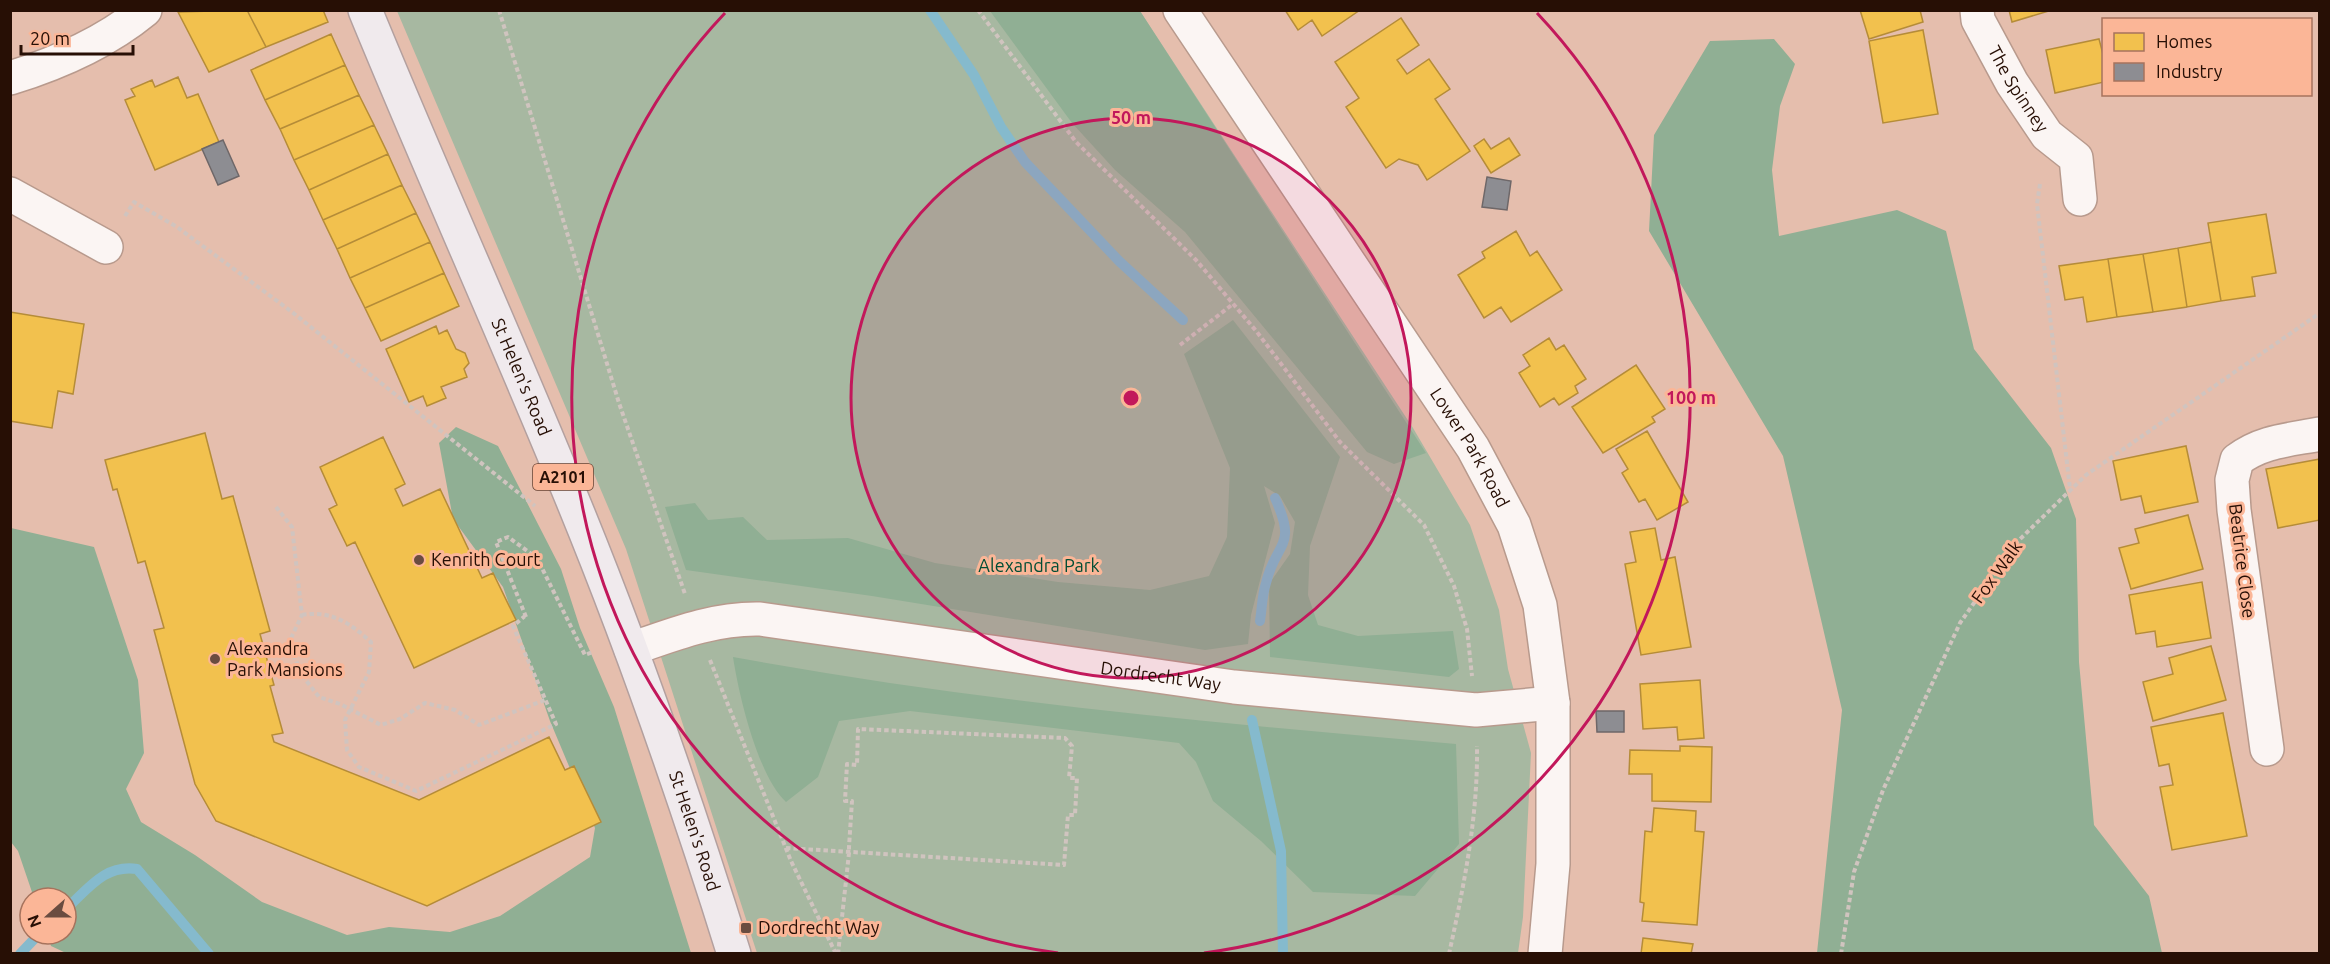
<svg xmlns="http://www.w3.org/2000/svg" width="2330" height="964" font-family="Ubuntu,sans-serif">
	<rect width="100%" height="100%" fill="#e5bead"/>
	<!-- green -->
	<path fill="#a7b8a1" d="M397,11H1140L1413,428L1470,525L1499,610L1508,669L1531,753L1523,917L1518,953H757L626,549Z"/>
	<!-- forest -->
	<path fill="#90af94" d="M990,11H1140L1426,453L1394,464L1367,452L1185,232L1115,170L1072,123Z
		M1774,39L1795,64L1780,106L1772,170L1779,236L1897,210L1946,231L1974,349L2051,448L2076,519L2079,662L2094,825L2149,896L2162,953H1817L1842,710L1783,456L1649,231L1654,135L1710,41Z
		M1233,320L1340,457L1310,546L1308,595L1318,625L1358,636L1453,631L1459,669L1449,677L1270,657L1269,584L1290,554L1295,522L1280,496L1264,486L1275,523L1251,615L1248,644L1205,650L872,596L686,570L665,507L695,503L708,520L743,517L767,540L848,538L935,563L1058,582L1150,590L1209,576L1227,537L1230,468L1184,354Z
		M456,427L498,446L561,569L580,628L614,707L691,953H66L51,946L47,934H66V898H34L18,851L11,842V528L94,547L138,680L144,753L126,789L141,822L195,855L262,902L347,935L389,927L450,932L500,916L590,857L595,828L550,721L503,587L453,519L439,443Z
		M733,657C972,701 1214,723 1456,744L1459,844L1415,896L1313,892L1261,841L1213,801L1196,762L1179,743L910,711L839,721L818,777L786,802C758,776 739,696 733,657Z"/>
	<!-- homes -->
	<path fill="#f2c14e" stroke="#b58c38" stroke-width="1.5" d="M247,10L266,47L209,72L178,12Z
		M247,10H323L328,22L266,47Z
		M1285,10H1360L1322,36L1312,20L1298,30Z
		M1860,10H1920L1923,22L1869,39Z
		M2009,10H2052L2012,22Z
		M1401,18L1419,45L1397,60L1407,74L1429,59L1450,89L1435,99L1470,151L1427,180L1418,165L1399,159L1386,168L1346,107L1359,98L1335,62Z
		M1923,30L1938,114L1883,123L1869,41Z
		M331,34L345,65L265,100L251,70Z
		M2099,39L2104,58V82L2055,93L2046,50Z
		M345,65L359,95L280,129L265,100Z
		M178,77L187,98L198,94L219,142L155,170L125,100L135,96L131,89L152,80L155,87Z
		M359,95L374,125L294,160L280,129Z
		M374,125L388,154L309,190L294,160Z
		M1509,138L1520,155L1491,173L1474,146L1484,139L1491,149Z
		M388,154L402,185L323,220L309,190Z
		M402,185L416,213L337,249L323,220Z
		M416,213L430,242L350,278L337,249Z
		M2266,214L2276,273L2252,277L2255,296L2221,301L2208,223Z
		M1516,231L1530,256L1537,251L1562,290L1511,322L1501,307L1484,318L1458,275L1485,258L1482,252Z
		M430,242L444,273L365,308L350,278Z
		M2211,242L2221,301L2187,307L2178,248Z
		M2178,248L2187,307L2153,312L2143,254Z
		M2143,254L2153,312L2117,317L2108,259Z
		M2108,259L2117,317L2087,322L2083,297L2065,300L2059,266Z
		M444,273L459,306L381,341L365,308Z
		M10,312L84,324L73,394L58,391L52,428L10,421Z
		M436,326L439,334L447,330L456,349L465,353L469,363L464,369L467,377L441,387L446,398L427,406L423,396L409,402L386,349Z
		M1549,338L1556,350L1564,345L1586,379L1575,386L1578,393L1559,405L1554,398L1540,407L1519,373L1530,366L1523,355Z
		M1636,365L1665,409L1652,417L1655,422L1603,453L1572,407Z
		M1647,431L1688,502L1657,520L1645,499L1639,502L1622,473L1628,469L1616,449Z
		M205,433L222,499L233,496L270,631L260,634L274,685L270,686L283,733L272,735L274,742L419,800L549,737L565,770L574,766L601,822L427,906L216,821L195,784L154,630L164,628L145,561L138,563L117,489L113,490L105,460Z
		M383,437L405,484L395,489L403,506L440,489L482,578L493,573L516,620L414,668L355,542L347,546L329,509L337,505L320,467Z
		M2186,446L2198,502L2145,513L2141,496L2121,500L2113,461Z
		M2320,459V520L2278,528L2266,469Z
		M2188,515L2203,569L2131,589L2119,548L2139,543L2135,529Z
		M1655,528L1661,560L1675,557L1691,647L1641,655L1625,564L1636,562L1630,532Z
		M2202,582L2211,638L2157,647L2155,631L2136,634L2129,595Z
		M2211,646L2226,700L2153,721L2143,682L2173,674L2169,658Z
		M1700,680L1704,738L1678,740L1677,727L1643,729L1640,684Z
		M2223,713L2247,836L2172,850L2160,787L2173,785L2169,764L2159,766L2151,727Z
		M1680,746L1712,747L1711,802L1652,801V774H1629L1630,750L1680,751Z
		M1654,808L1696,811L1695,831L1704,832L1697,925L1642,921L1644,903L1640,902L1645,831L1652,832Z
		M1643,938L1693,944L1691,954H1641Z"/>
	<!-- industry -->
	<path fill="#8d8d92" stroke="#6e6768" stroke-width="1.5" d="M223,140L239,176L218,185L202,149Z
		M1487,177L1511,181L1507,210L1482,207Z
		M1596,711H1624V732H1597Z"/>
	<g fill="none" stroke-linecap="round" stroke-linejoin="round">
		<!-- stream -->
		<path stroke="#85bacd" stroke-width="10" d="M930,10L974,75L1001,127L1025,162L1119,261L1183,320
			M1260,621C1262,609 1262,595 1266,583C1276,541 1298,548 1275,498
			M1252,720L1281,851L1283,954
			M66,909C88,889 105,864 137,869L209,954
			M20,954L39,934"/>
		<defs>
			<g id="minor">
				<path id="s1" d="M1180,10L1473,448L1514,525L1540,605L1553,703V864L1545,954"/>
				<path id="s2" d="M1977,10L1978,20L2012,83L2047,135L2076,158L2080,199"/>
				<path d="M10,78C59,63 105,43 145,10"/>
				<path d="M10,194L106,247"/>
				<path id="s3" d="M631,649C674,634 714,618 760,619L1234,687L1476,710L1553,703"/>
				<path d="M2267,749L2234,510L2232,480L2237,460C2262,441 2289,440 2320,434"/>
			</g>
			<g id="major">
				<path id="s4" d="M365,10C431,171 502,328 568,489C631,641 685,797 734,954"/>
			</g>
		</defs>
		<!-- minor casing -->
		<use href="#minor" stroke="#b89a8d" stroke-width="36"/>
		<!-- major casing -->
		<use href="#major" stroke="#b3a09f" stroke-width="36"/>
		<!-- path -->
		<path stroke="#d0c4bf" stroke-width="4" stroke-dasharray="4.5 3" stroke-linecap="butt" d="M499,10L619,403L685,594
			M978,10L1076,142L1196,260L1257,332L1340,442L1424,525L1454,586L1467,629L1472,676
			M2040,184L2037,204L2070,489
			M125,216L134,202L177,227L292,312L535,506
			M1180,345L1233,304
			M276,507L292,527L302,615L289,642L301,674L319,697L340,704L381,725L400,719L425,703L455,710L479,725L545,700
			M302,615C331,610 350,623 371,642L369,672L345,720L347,750L359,767L416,791L556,724L513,626L525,616
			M526,617L496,542L508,537L537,558L585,655L593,652
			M710,660L791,861L836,954
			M786,848L1064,865L1068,815H1075L1077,778H1069L1072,746L1065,738L858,729L857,765L847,764L845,801H852L849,847V853L838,954
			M1449,954C1464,885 1478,817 1477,746
			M1841,954L1854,872L1883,790L1960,623L2016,543L2086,475L2320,313"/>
		<!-- minor -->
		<use href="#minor" stroke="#fbf5f3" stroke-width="33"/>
		<!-- major -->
		<use href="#major" stroke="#f0eaed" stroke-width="33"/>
	</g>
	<!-- distance rings -->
	<circle cx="1131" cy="398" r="280" fill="#c2185b" fill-opacity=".12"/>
	<g fill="none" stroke="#c2185b" stroke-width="3">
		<circle cx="1131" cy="398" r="280"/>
		<path d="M1058 953A560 560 0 0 1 725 13M1537 13A560 560 0 0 1 1204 953"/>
	</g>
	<!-- markers -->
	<g fill="#6a4c40" stroke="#fbb697" stroke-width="2">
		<circle cx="419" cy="560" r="6"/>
		<circle cx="215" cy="659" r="6"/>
		<rect x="740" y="922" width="12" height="12" rx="3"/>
	</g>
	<g text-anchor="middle" stroke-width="6" stroke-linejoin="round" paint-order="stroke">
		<!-- shield labels -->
		<rect fill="#fbb697" stroke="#674131" stroke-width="1.5" x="533" y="464" width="60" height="26" rx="4.5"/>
		<g font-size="16" font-weight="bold" fill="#270f05">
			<text x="563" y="483">A2101</text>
		</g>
		<!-- street labels -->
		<g font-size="18" fill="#270f05" stroke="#fbb697">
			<text dy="6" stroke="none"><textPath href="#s2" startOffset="90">The Spinney</textPath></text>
			<text dy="6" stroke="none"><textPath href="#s4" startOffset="399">St Helen's Road</textPath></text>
			<text dy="6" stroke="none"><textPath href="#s1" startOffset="525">Lower Park Road</textPath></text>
			<text transform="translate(2242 561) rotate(83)" y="6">Beatrice Close</text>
			<text transform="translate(1997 572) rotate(-54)" y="6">Fox Walk</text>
			<text dy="6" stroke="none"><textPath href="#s3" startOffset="538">Dordrecht Way</textPath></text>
			<text dy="6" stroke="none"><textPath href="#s4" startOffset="885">St Helen's Road</textPath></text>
		</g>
		<!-- poi labels -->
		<g font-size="18" fill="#270f05" stroke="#fbb697" text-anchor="start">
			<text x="431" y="566">Kenrith Court</text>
			<text x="227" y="655">Alexandra<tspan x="227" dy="21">Park Mansions</tspan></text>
			<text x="758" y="934">Dordrecht Way</text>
		</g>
		<!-- park labels -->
		<g font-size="18" fill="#014d35" stroke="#fbb697">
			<text x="1039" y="572">Alexandra Park</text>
		</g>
	</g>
	<circle cx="1131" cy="398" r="9" fill="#c2185b" stroke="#fbb697" stroke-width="3"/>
	<g font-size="18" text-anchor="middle" font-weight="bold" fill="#c2185b" stroke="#fbb697" stroke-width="6" stroke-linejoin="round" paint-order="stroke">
		<text x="1131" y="124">50 m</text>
		<text x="1691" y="404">100 m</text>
	</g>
	<!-- border -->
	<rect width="2330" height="964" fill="none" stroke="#270f05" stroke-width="24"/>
	<!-- legend -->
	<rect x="2102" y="18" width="210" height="78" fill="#fbb697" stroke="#a6735d" stroke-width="1.5"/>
	<rect x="2114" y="33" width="30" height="18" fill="#f2c14e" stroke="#a6735d" stroke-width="1.5"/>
	<text x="2156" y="48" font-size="18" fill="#270f05">Homes</text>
	<rect x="2114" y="63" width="30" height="18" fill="#8d8d92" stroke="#a6735d" stroke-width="1.5"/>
	<text x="2156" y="78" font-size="18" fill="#270f05">Industry</text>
	<!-- north arrow -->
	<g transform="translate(48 916) rotate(249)"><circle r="28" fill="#fbb697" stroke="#a6735d" stroke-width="1.5"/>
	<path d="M0-4.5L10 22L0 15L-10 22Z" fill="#6a4c40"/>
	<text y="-9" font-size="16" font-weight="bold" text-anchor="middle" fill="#270f05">N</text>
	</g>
	<!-- scale -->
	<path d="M21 45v9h112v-9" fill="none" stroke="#270f05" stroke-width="3"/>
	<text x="30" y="45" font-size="18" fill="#270f05" stroke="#fbb697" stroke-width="4.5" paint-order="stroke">20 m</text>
</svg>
